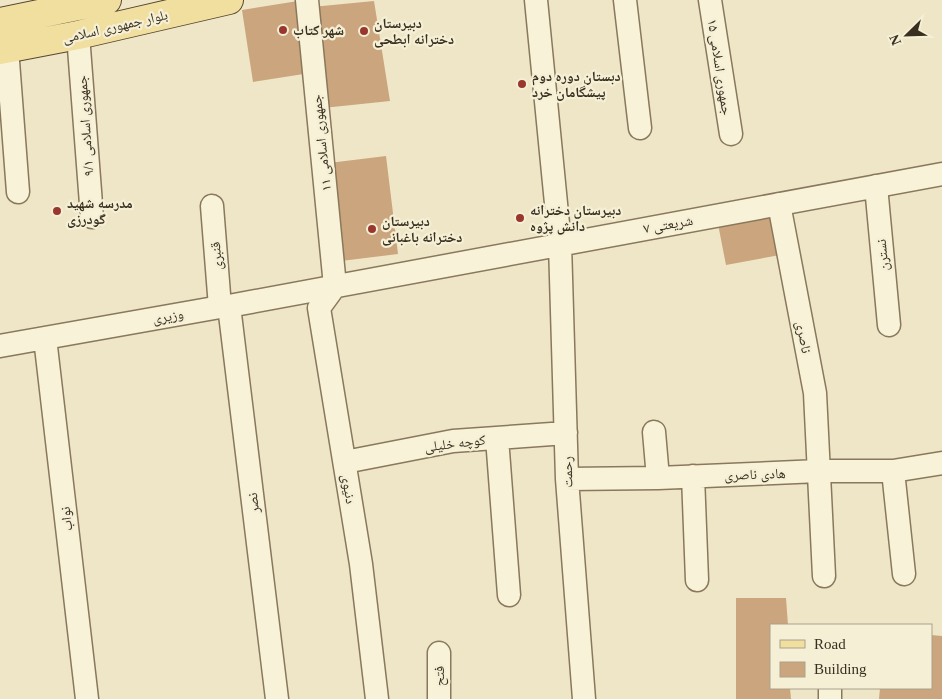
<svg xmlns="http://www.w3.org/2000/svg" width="942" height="699" font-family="'Times New Roman','Noto Naskh Arabic',serif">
	<rect width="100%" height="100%" fill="#eee6c6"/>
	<!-- building -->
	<path fill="#cba57d" d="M298,1L310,73L253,82L242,10Z
		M374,1L390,101L323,108L312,7Z
		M386,156L398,254L341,261L329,163Z
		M773,214L780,255L726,265L718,224Z
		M736,598H786L788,625H771V688H790L791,699H736Z
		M931,635L942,636V699H879L880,688H931Z"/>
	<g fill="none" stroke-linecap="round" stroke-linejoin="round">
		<defs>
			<path id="minor" d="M307,0L335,286
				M536,0L560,244L567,479L584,699
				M625,0L640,128
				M710,0L731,134
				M78,35L92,217
				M7,48L18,192
				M876,186L889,325
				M779,204L815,393L824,576
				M212,206L220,307
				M335,286L319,308L361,564L377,699
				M229,306L277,699
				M45,338L87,699
				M0,346L220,307L229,306L942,174
				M654,432L658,478
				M497,438L509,595
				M345,462L453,441L566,433
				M893,471L904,574
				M693,476L697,580
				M567,479L658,478L819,471H893L942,463
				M830,688V699
				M439,699V653"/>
			<path id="major" d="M0,22L107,0
				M0,50L78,35L229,0"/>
		</defs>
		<!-- minor casing -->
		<use href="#minor" stroke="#89785c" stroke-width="25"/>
		<!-- major casing -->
		<use href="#major" stroke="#574630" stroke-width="30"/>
		<!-- minor -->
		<use href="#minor" stroke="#f8f2d9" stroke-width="22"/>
		<!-- major -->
		<use href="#major" stroke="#f0df9f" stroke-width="28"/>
	</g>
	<!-- markers -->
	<g fill="#97372d" stroke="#f5efd6" stroke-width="2">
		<circle cx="283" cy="30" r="5"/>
		<circle cx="364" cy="31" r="5"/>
		<circle cx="522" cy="84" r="5"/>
		<circle cx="57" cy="211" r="5"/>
		<circle cx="520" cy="218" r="5"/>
		<circle cx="372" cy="229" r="5"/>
	</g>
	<g text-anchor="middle" stroke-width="4.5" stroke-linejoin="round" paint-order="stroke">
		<!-- poi labels -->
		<g font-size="14" font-weight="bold" fill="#392f1f" stroke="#f5efd6" text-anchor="start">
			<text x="374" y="28">دبیرستان<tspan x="374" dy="16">دخترانه ابطحی</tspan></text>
			<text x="293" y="35">شهر کتاب</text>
			<text x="532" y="81">دبستان دوره دوم<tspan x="532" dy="16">پیشگامان خرد</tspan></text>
			<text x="67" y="208">مدرسه شهید<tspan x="67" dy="16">گودرزی</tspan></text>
			<text x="530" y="215">دبیرستان دخترانه<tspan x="530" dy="16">دانش پژوه</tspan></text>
			<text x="382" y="226">دبیرستان<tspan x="382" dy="16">دخترانه باغبانی</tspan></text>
		</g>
		<!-- street labels -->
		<g font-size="14" fill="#392f1f" stroke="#f5efd6">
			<text transform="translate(115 26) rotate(-13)" y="5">بلوار جمهوری اسلامی</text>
			<text transform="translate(720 67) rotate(81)" y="5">جمهوری اسلامی ۱۵</text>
			<text transform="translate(85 126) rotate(-94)" y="5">جمهوری اسلامی ۹/۱</text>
			<text transform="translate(321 143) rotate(-96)" y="5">جمهوری اسلامی ۱۱</text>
			<text transform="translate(668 224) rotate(-10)" y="5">شریعتی ۷</text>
			<text transform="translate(882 255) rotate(-95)" y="5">نسترن</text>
			<text transform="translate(216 256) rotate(-95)" y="5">قنبری</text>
			<text transform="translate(168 316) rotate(-10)" y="5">وزیری</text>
			<text transform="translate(804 337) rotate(79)" y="5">ناصری</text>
			<text transform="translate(455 443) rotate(-7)" y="5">کوچه خلیلی</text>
			<text transform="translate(567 472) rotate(-92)" y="5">رحمت</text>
			<text transform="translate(755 474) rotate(-2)" y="5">هادی ناصری</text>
			<text transform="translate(349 489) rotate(81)" y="5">دنیوی</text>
			<text transform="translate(253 503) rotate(-97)" y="5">نصر</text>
			<text transform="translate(66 519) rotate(-97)" y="5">نواب</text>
			<text transform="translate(439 676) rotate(-90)" y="5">فتح</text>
		</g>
	</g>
	<!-- legend -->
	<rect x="770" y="624" width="162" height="65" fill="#f5efd6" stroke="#aaa28d"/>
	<rect x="780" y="640" width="25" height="8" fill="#f0df9f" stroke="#aaa28d"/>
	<text x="814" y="649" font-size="15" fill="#392f1f">Road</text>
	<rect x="780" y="662" width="25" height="15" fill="#cba57d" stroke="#aaa28d"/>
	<text x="814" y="674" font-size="15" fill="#392f1f">Building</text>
	<!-- north arrow -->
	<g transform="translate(907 35) rotate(247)" stroke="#f5efd6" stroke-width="4" paint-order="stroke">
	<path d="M0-4L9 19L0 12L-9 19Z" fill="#392f1f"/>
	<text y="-8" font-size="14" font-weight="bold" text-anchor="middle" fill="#392f1f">N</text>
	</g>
</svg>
